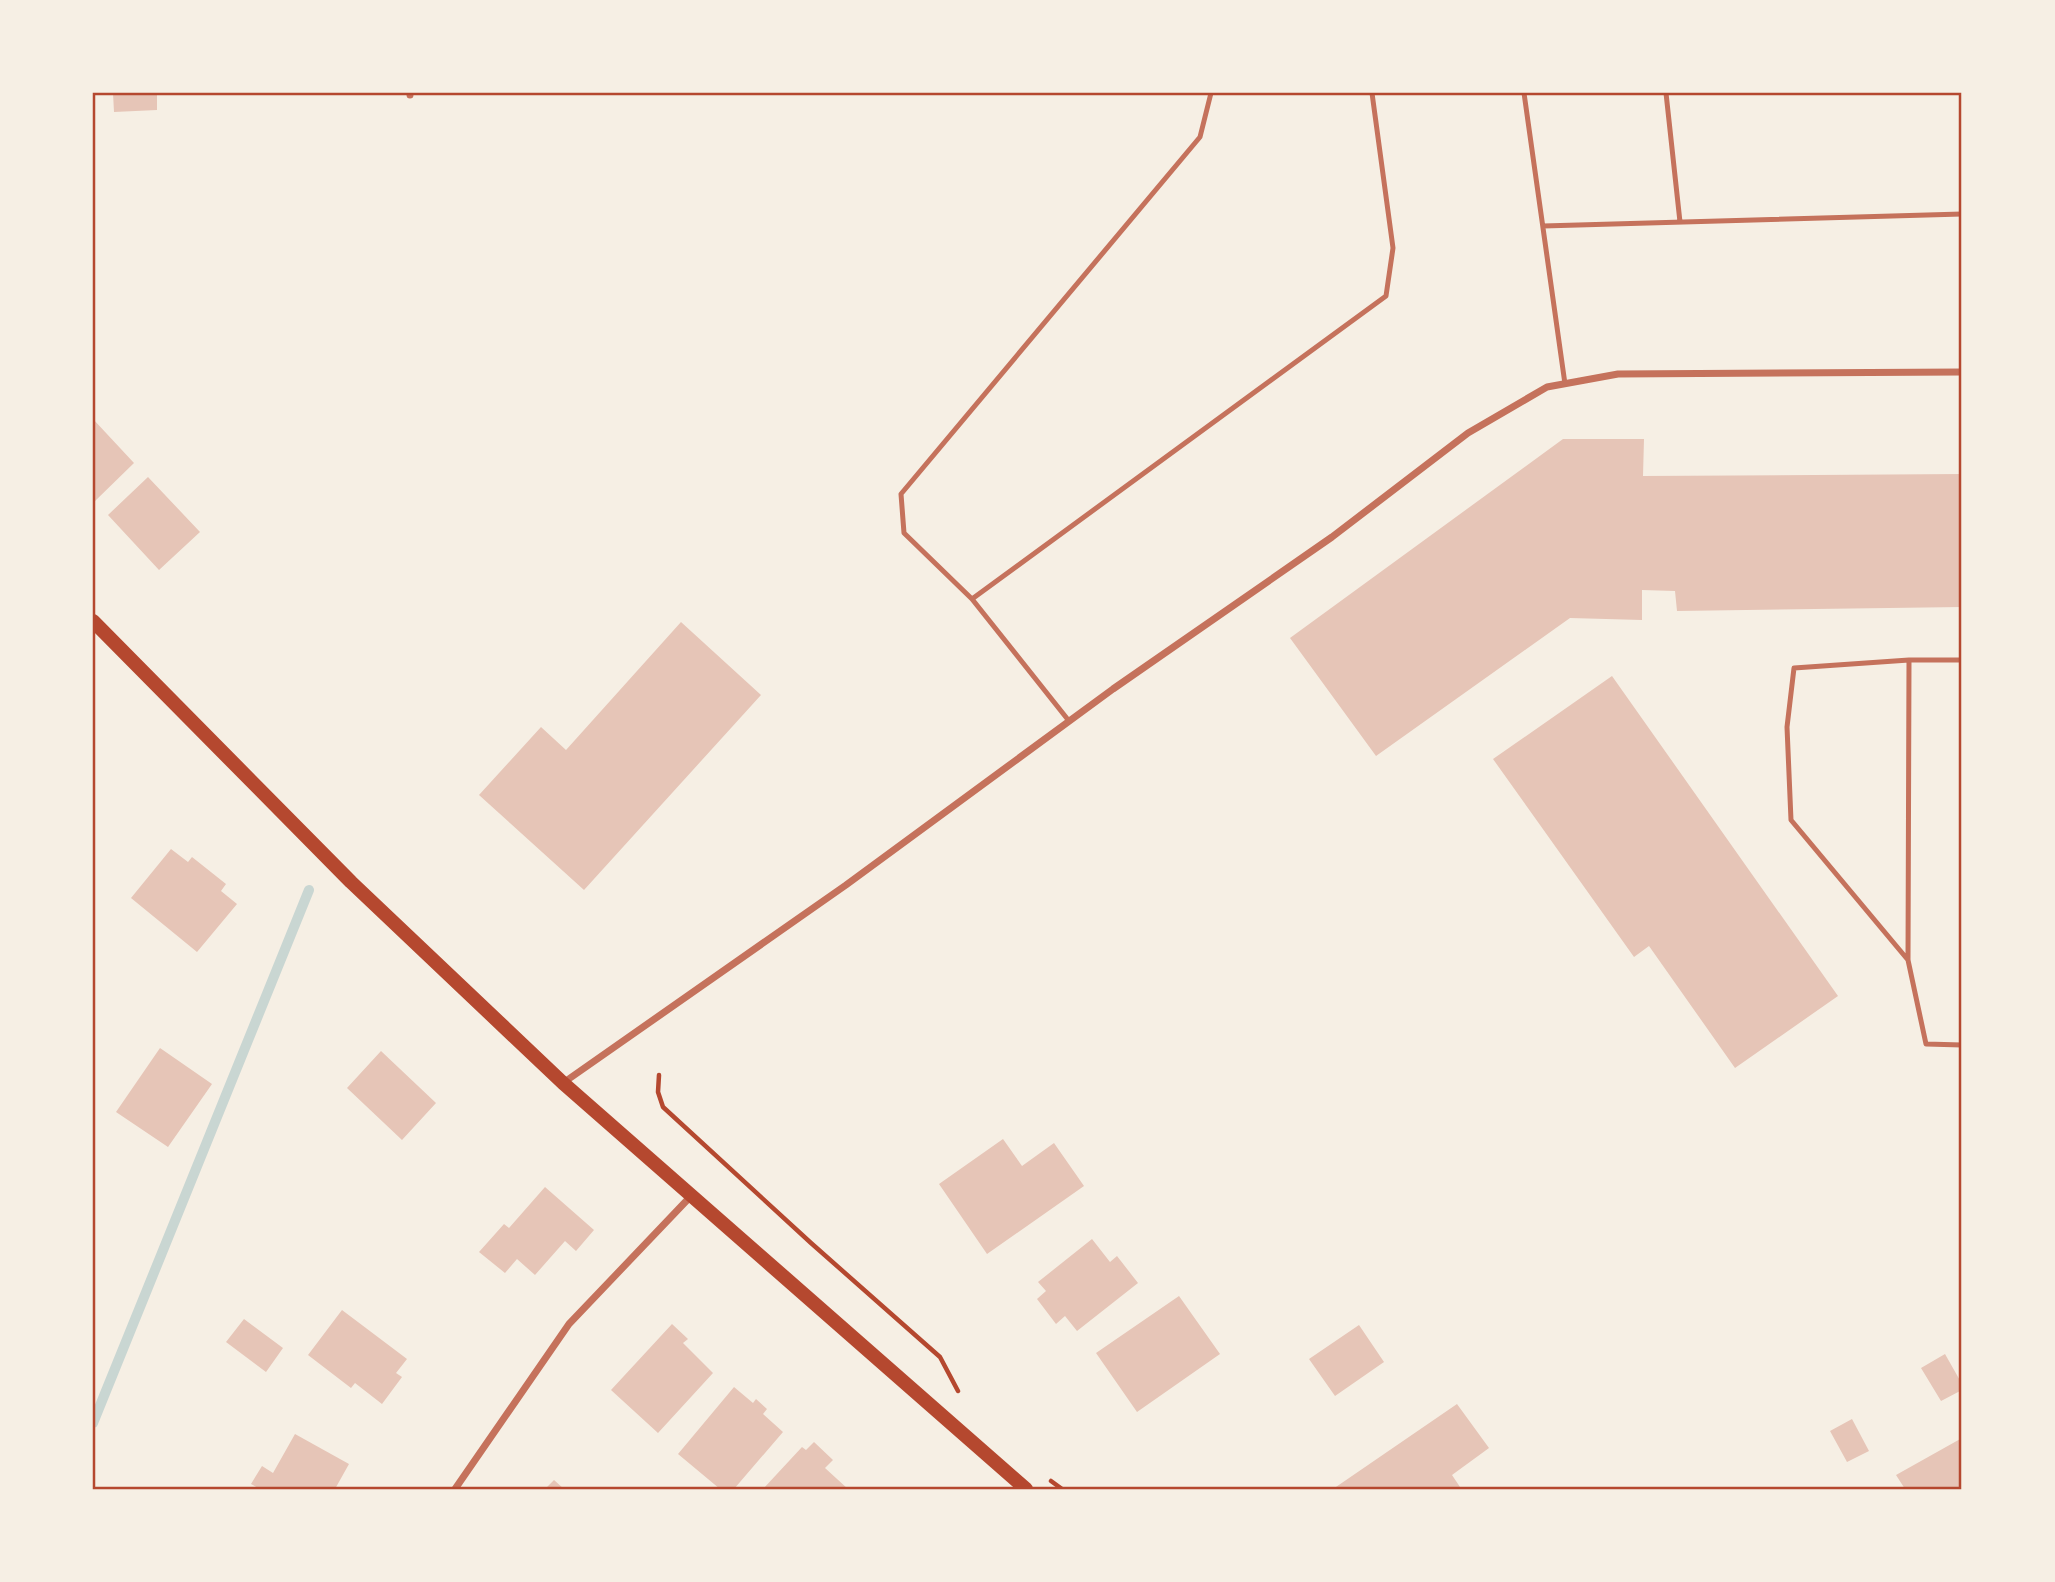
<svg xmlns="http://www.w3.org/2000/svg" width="2055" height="1582" font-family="Rubik,sans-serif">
	<rect width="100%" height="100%" fill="#f6efe4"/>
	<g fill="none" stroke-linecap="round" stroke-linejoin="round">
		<!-- stream -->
		<path stroke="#c9d6d2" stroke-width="10" d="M93,1423L309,890"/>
	</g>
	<!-- building -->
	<path fill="#e6c5b7" d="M113,93H157V110L114,112Z
		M93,419L134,463L93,503Z
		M1563,439H1644L1643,476L1962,474V607L1677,611L1675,591L1642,590V620L1570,618L1376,756L1290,638Z
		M148,477L200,532L159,570L108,515Z
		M681,622L761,695L584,890L479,795L541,727L566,750Z
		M1612,676L1838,996L1735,1068L1649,946L1634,957L1493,759Z
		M171,849L188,862L192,857L226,884L221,891L237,904L197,952L131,898Z
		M160,1048L212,1084L168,1147L116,1112Z
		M381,1051L436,1103L402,1140L347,1088Z
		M1003,1139L1022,1166L1054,1143L1084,1186L987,1254L939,1184Z
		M545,1187L594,1230L576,1251L565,1241L535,1275L517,1259L505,1273L479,1252L504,1224L509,1228Z
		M1092,1239L1110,1262L1117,1256L1138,1283L1077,1331L1065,1316L1056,1324L1037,1299L1046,1291L1038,1282Z
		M1179,1296L1220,1354L1137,1412L1096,1353Z
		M342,1310L407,1359L396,1373L402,1377L382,1404L355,1383L351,1388L308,1355Z
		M244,1319L283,1348L266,1372L226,1342Z
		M672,1324L688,1339L683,1343L713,1373L658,1433L611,1390Z
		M1359,1325L1384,1362L1335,1396L1309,1359Z
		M1945,1354L1962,1384V1390L1941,1401L1921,1368Z
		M734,1387L753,1403L756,1399L767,1409L763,1414L783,1432L734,1489H720L678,1454Z
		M1457,1404L1489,1448L1452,1475L1460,1487L1456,1489H1333Z
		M1852,1419L1869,1451L1847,1462L1830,1431Z
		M295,1434L349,1464L335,1489H260L251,1484L262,1466L273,1473Z
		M1962,1438V1489H1905L1896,1475Z
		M814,1442L833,1460L825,1468L848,1489H763L802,1447L806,1450Z
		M554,1480L564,1489H545Z"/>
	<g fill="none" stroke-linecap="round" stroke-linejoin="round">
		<!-- path -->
		<path stroke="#b5482f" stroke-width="4.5" d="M659,1075L658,1092L663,1107L811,1243L940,1357L958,1391
			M1051,1481L1062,1489"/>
		<!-- service -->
		<path stroke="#c5725c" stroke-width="5" d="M1524,93L1565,384
			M1666,93L1680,222
			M1543,226L1962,214
			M972,599L1386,296L1393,248L1372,93
			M1909,660L1908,960L1926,1044L1962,1045
			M1069,721L972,599L904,533L901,494L1200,137L1211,93
			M1908,960L1791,820L1787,727L1794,668L1909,660H1962"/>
		<!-- minor -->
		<path stroke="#c5725c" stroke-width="7" d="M410,93V95
			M563,1083L846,885L1113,689L1332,537L1468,433L1547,387L1618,374L1962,372
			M455,1489L569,1324L691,1196"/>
		<!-- secondary -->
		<path stroke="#b5482f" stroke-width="14" d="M93,621L351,882L563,1083L1026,1489"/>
	</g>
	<!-- border -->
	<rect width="2055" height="1582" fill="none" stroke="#f6efe4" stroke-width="189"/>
	<rect x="94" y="94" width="1866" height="1394" fill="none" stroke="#b5482f" stroke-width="2.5"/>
</svg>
